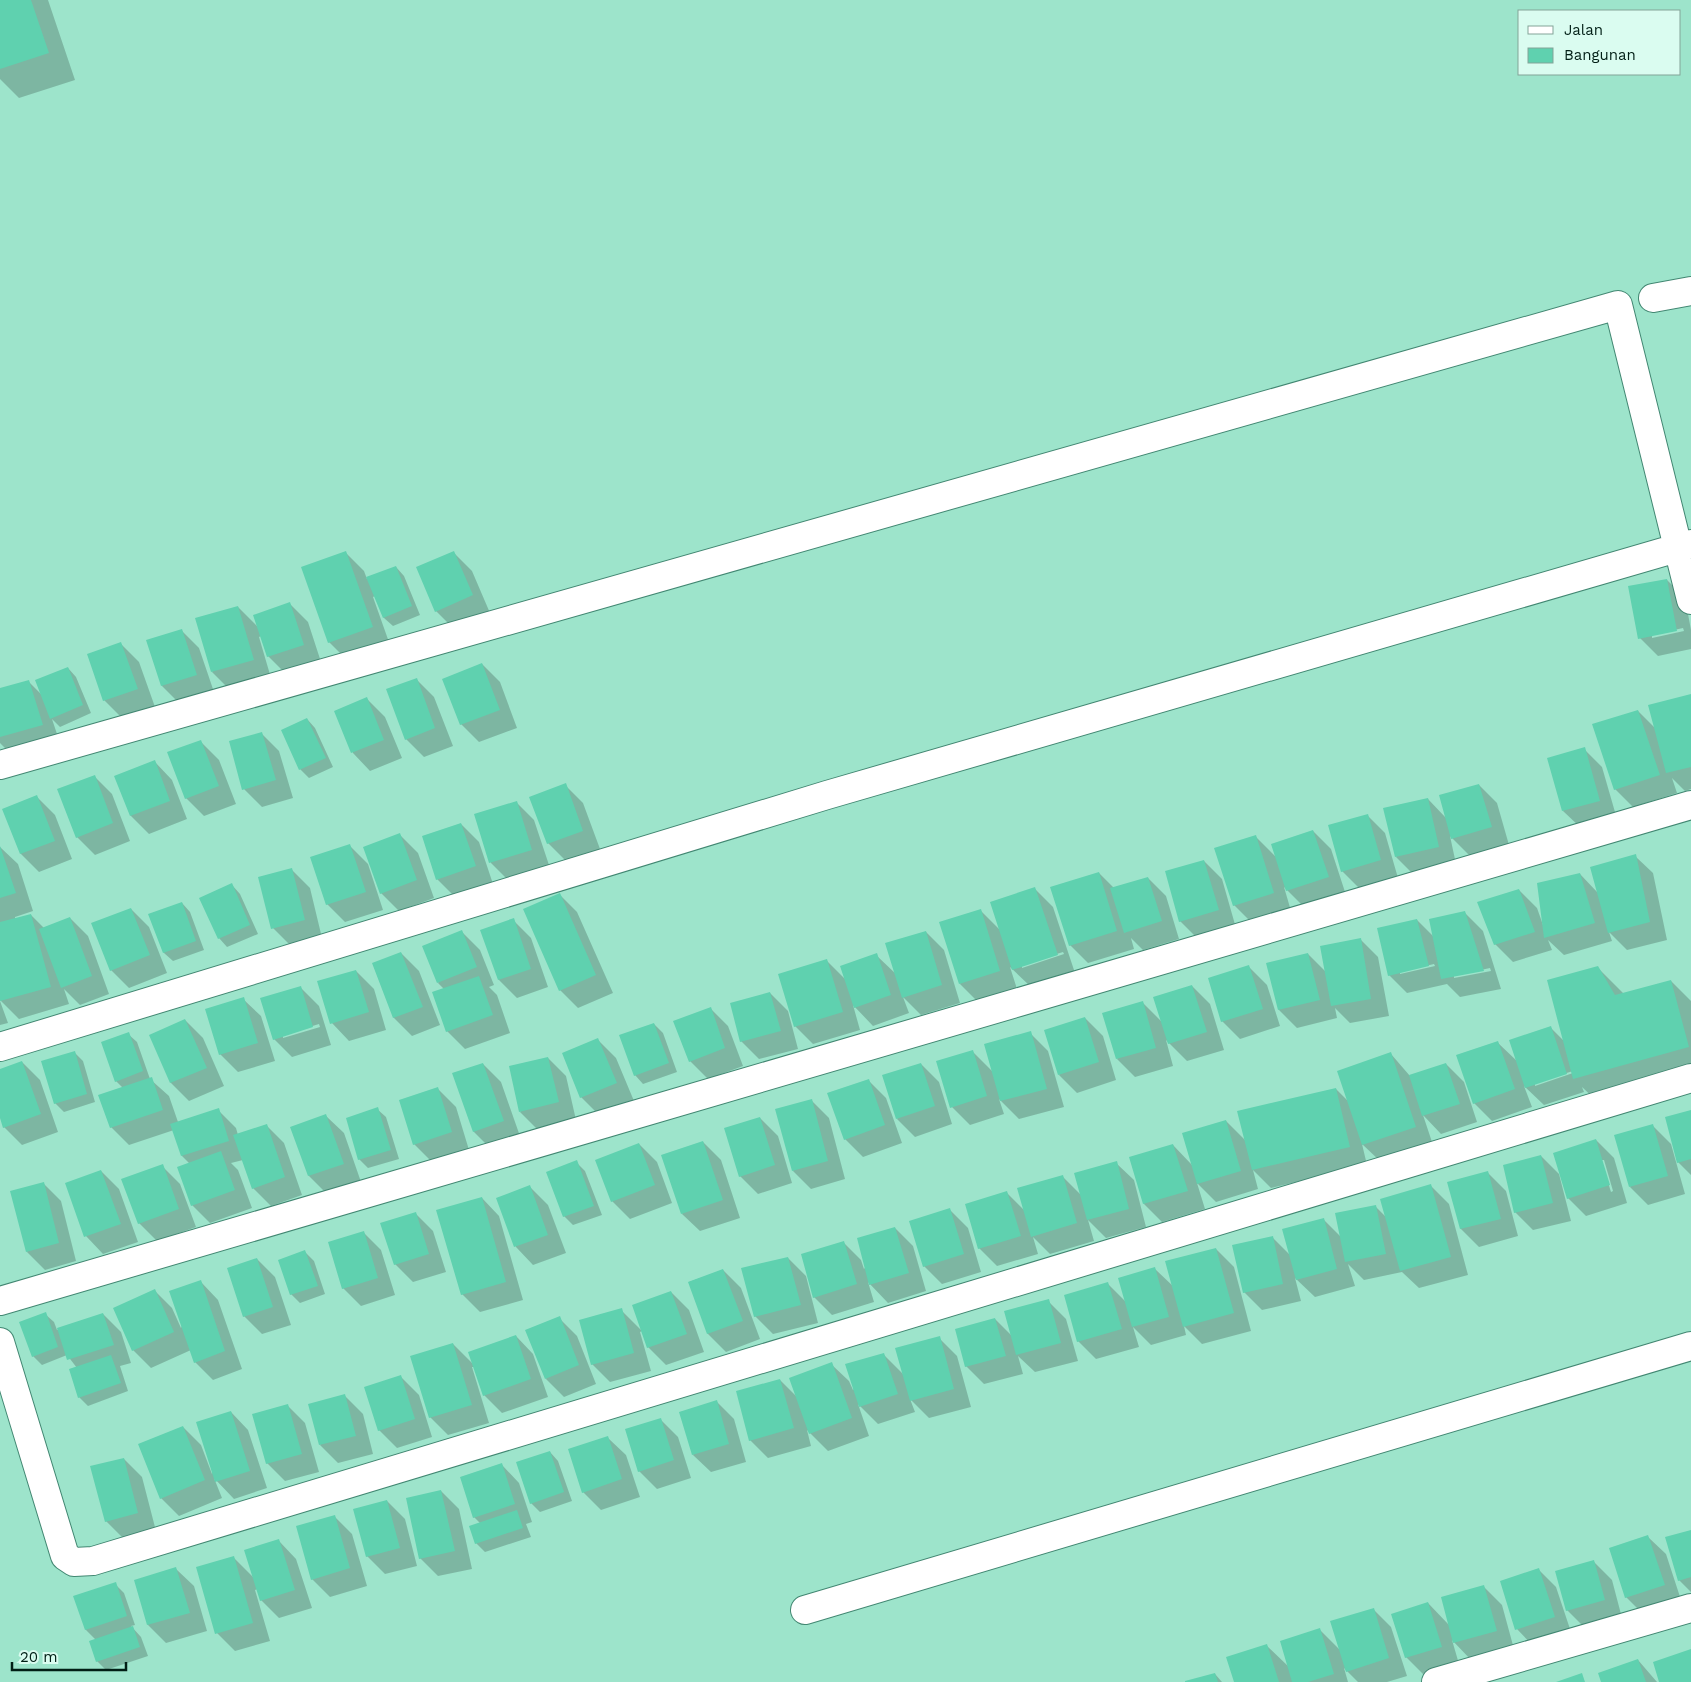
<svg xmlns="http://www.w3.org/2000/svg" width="1691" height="1682" font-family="'Work Sans',sans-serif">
	<rect width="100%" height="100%" fill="#9de4cb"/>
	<!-- shadow -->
	<path fill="#0003" fill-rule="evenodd" d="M0,0H48L75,80L19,98L0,79Z
		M346,553L364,571L367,579L396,567L404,576L420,615L393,626L384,618L375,596L373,597L390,645L347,660L329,642Z
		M454,553L472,571L490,613L454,629L436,611Z
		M1667,580L1685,598L1691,630V649L1658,656L1640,638ZM1683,628L1684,631L1652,638V635Z
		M290,604L308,622L321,662L286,674L268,656L261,636L259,637L271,678L230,690L212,672L238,607L259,628Z
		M181,630L199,648L214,692L180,704L162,686L148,641Z
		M121,644L139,662L155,707L122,718L104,700Z
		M482,664L500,682L517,728L479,742L461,724Z
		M68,668L76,677L91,713L60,727L52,719L60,743L13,756L0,743V690L28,681L42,695Z
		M416,679L434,697L453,746L424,757L406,739Z
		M1691,696V789L1685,791L1672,778L1677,793L1633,807L1615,789L1638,711L1655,728Z
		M367,699L385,717L402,758L370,771L353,753L336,711Z
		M307,719L315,728L333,767L309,778L300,769Z
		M261,733L279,751L293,798L262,807L244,789Z
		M201,742L219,760L236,804L204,816L186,798Z
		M1584,749L1602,767L1617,819L1581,828L1563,811Z
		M155,762L172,780L187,819L149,834L131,816L116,777Z
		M94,776L112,794L130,841L95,855L77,837Z
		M565,785L583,803L600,849L566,861L548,843Z
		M1479,785L1497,803L1509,845L1470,856L1450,836L1456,864L1414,875L1396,857L1428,799L1446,818Z
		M37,797L55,815L72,859L39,872L21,854L4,810Z
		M516,802L534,820L550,868L509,881L491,863L476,815Z
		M1367,815L1385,833L1398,878L1360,889L1342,871Z
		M461,824L479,842L493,884L455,897L437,879Z
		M1313,831L1331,849L1346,895L1305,908L1284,887L1291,911L1252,923L1234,905L1255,836L1276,857Z
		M400,835L418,853L434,898L399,911L381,893Z
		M350,846L368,864L383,910L345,922L327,904Z
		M0,847L18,864L33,911L15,917V919L31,915L44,928L70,918L88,936L109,994L80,1005L64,989L69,1004L19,1019L0,1000Z
		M1635,856L1653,873L1667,940L1627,950L1609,932L1612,941L1564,955L1548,940L1552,950L1513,962L1495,944L1519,890L1537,908L1543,925L1580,874L1598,893Z
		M1204,861L1222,879L1236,928L1198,939L1180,921Z
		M292,870L310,888L322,938L291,946L273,928Z
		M1099,873L1114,888L1148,878L1166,896L1179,939L1143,950L1131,938L1134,949L1088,963L1070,945Z
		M232,885L240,894L258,934L227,947L219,938Z
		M1035,889L1053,907L1075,973L1031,987L1010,967L1017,989L978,1002L960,984L980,910L1000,930ZM1063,952L1064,954L1022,968V965Z
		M559,894L577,912L613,993L578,1008L560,990Z
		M182,903L190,912L204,950L173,961L164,953L150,914Z
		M131,909L149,927L167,973L129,988L111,970Z
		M1465,913L1483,931L1501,989L1460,997L1447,984L1407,993L1389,975L1417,920L1434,937ZM1434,964L1435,966L1400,974V972ZM1490,968L1491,971L1454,978V976Z
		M513,920L531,938L548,987L517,998L499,980L482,931Z
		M462,932L480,950L494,985L489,987L497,995L510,1033L465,1049L447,1031L444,989L438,983Z
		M926,932L944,950L960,1003L921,1015L903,997L909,1013L873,1026L853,1005L860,1030L813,1044L795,1026L826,960L845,979L876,955L896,974Z
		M1360,939L1378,957L1389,1016L1350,1023L1335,1008L1337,1018L1297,1028L1279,1010L1268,964L1308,954L1326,972Z
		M401,953L419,971L440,1025L412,1036L394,1018L373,964Z
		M1249,967L1267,985L1280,1026L1240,1039L1222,1021Z
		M1598,968L1624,994L1671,981L1691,1001V1081L1601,1105L1582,1087L1584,1092L1544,1105L1524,1086L1532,1107L1492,1121L1474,1103L1497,1042L1518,1062L1551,1028L1564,1041ZM1573,1071V1073L1535,1086V1083Z
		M356,971L374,989L386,1030L349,1041L332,1023Z
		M1192,986L1210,1004L1224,1050L1187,1061L1166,1040L1173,1066L1135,1077L1117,1059L1142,1002L1162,1022Z
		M301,988L319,1006L331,1045L292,1057L274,1039ZM319,1024L320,1027L283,1038V1035Z
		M770,993L788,1011L798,1049L759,1059L741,1041Z
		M243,999L261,1016L275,1061L238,1072L220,1054Z
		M0,1001L8,1023L0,1025Z
		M710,1008L728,1026L743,1066L708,1079L690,1061Z
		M1085,1018L1103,1036L1116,1080L1077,1093L1059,1075Z
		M185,1020L203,1038L224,1086L189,1101L171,1083L151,1035Z
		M654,1024L663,1033L677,1072L643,1084L635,1075Z
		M1030,1033L1048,1051L1064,1107L1019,1119L999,1099L1004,1114L970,1125L952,1107L973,1052L994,1073Z
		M128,1034L137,1042L150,1079L169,1096L178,1122L218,1110L236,1128L238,1135L266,1125L284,1143L302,1195L271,1206L253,1188L243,1160L231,1163L238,1170L252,1208L210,1223L192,1205L190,1164L182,1156L174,1130L129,1145L111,1127L123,1088L116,1081Z
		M598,1040L616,1058L634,1101L599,1115L581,1097Z
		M74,1052L83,1061L95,1102L64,1112L55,1103Z
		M1391,1054L1410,1076L1446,1064L1464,1082L1477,1122L1441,1134L1423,1115L1433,1145L1381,1162L1362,1144L1367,1165L1271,1188L1253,1170L1258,1189L1216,1202L1197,1183L1205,1209L1162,1222L1144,1204L1130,1158L1173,1145L1192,1165L1226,1121L1246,1141L1336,1089L1349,1102Z
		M548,1058L566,1076L576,1120L538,1130L520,1112Z
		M22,1062L40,1080L58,1132L22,1145L4,1127L0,1114V1070Z
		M483,1064L501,1082L521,1139L492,1150L474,1132L454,1074Z
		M921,1064L939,1082L952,1124L915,1137L897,1119Z
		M868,1080L886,1098L902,1143L863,1157L845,1139Z
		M438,1089L456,1107L469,1150L432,1162L414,1144Z
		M811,1100L829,1118L845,1179L811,1189L793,1171Z
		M377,1109L386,1117L399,1159L368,1168L359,1159Z
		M1691,1111V1175L1677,1161Z
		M326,1116L344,1133L361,1182L327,1194L309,1176L292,1128Z
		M760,1118L778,1136L792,1183L758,1194L740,1176Z
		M1653,1126L1671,1144L1685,1194L1648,1205L1630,1187Z
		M1596,1140L1614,1158L1627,1203L1586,1216L1568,1198ZM1601,1160H1604L1613,1191L1611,1192Z
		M703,1142L721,1160L740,1218L700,1231L682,1214Z
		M639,1144L657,1162L672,1203L630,1219L612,1201Z
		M1541,1156L1559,1174L1571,1221L1533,1230L1515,1212Z
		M576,1162L585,1171L602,1215L573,1225L564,1216Z
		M1116,1163L1134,1180L1146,1227L1106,1238L1088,1220L1094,1241L1050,1254L1033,1237L1038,1254L997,1266L979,1248L1007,1193L1025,1211L1062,1176L1081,1195Z
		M162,1166L180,1184L196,1227L157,1241L139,1223Z
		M101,1171L119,1189L138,1242L103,1254L86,1236Z
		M1488,1173L1506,1191L1518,1236L1479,1247L1461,1229L1449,1183Z
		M43,1183L61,1201L76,1261L45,1270L27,1252Z
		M1431,1186L1449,1204L1468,1275L1419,1288L1402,1272L1364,1280L1348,1264L1355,1286L1315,1297L1295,1278L1301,1301L1262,1310L1244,1292L1272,1237L1290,1255L1323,1219L1342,1238L1375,1206L1387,1218Z
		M530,1187L548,1205L566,1253L533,1265L516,1247L498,1198Z
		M482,1198L499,1216L523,1300L480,1312L462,1294Z
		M950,1210L968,1228L981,1272L942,1284L924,1266Z
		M415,1213L433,1231L446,1272L413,1282L395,1264Z
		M895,1228L913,1246L926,1291L888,1303L868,1282L874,1302L832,1315L814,1297L843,1242L861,1260L864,1269Z
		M363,1232L381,1250L395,1295L361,1306L343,1288Z
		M1216,1249L1234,1267L1251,1331L1202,1344L1184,1326L1186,1335L1151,1345L1133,1327L1139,1347L1096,1359L1078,1341L1108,1284L1126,1302L1155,1269L1174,1287Z
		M305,1252L314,1261L325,1294L300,1303L291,1294Z
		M788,1258L806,1276L818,1323L773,1334L755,1316Z
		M257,1259L275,1277L291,1325L262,1334L244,1316Z
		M723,1270L741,1288L760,1339L726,1352L708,1334L689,1282Z
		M201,1282L218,1300L242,1369L213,1380L195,1362L191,1350L151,1368L133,1350L154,1290L172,1308L181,1328Z
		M671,1292L689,1310L704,1352L666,1365L648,1347L642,1331L640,1332L651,1371L610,1382L592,1364L621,1310L642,1331Z
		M1048,1301L1066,1319L1078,1361L1035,1372L1018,1356L1023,1374L984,1384L966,1366L995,1319L1012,1336Z
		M45,1314L54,1322L57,1330L103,1314L121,1332L131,1363L120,1366L128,1391L88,1406L79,1397L77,1368L67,1355L42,1365L33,1356Z
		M559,1318L577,1336L596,1384L564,1397L546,1379Z
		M516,1336L533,1354L548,1397L502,1413L484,1395L474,1367H472L489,1423L448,1435L430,1417L453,1344L474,1365Z
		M939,1338L957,1356L971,1407L929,1418L910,1399L915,1412L878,1424L858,1404L869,1436L828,1451L807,1430L811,1446L768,1458L750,1440L780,1380L797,1397L831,1364L849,1381L853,1390L883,1354L904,1375Z
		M401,1377L419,1395L432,1437L397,1448L379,1430Z
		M345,1396L363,1414L373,1454L338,1463L320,1445Z
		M716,1401L734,1419L746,1462L711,1472L693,1455Z
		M287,1405L305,1423L319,1472L285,1481L267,1463Z
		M231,1412L248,1430L267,1488L234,1499L214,1478L222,1498L179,1516L161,1498L183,1427L201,1445L212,1474Z
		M660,1419L678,1437L691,1478L657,1489L639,1471Z
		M608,1438L626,1455L640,1497L601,1510L583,1492Z
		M550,1452L558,1461L572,1501L540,1512L531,1503Z
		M124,1459L142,1477L156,1531L124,1539L106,1521Z
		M502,1465L519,1483L532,1522L526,1524L531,1537L485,1552L476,1543L481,1524L474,1517Z
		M441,1491L459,1509L472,1569L438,1576L420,1558Z
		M387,1501L405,1519L417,1566L385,1574L367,1556Z
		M334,1516L352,1534L367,1586L330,1597L312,1579Z
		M1691,1531V1592L1679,1580Z
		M1648,1537L1666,1554L1682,1603L1644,1615L1626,1597Z
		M279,1541L296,1559L312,1608L279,1618L261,1600L258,1589L255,1590L270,1641L235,1651L217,1633L233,1557L254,1578Z
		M1594,1562L1612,1580L1622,1618L1585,1628L1567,1610Z
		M176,1569L194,1586L207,1631L166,1643L148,1625L135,1581Z
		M1538,1569L1556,1587L1572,1635L1534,1647L1517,1629Z
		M115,1584L124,1593L135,1625L131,1626L141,1637L148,1656L106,1670L97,1661L96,1640L86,1630L75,1597Z
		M1484,1587L1502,1605L1514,1649L1472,1661L1452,1640L1459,1664L1424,1675L1406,1657L1428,1603L1449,1625Z
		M1373,1609L1391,1627L1407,1676L1387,1682H1358L1344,1668L1348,1682H1235L1267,1646L1289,1667L1320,1630L1340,1650Z
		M1638,1660L1657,1682H1602Z
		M1215,1674L1222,1682H1188Z"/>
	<!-- building -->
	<path fill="#5fd1af" d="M0,0H31L49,53L0,69Z
		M346,551L373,627L328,643L301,567Z
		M454,551L473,595L435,612L416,567Z
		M396,566L412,606L383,618L366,577Z
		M1667,579L1677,631L1638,639L1628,586Z
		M290,602L304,645L267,657L253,615Z
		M238,606L254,660L211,672L195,618Z
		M182,629L197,675L161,686L146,640Z
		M121,642L138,689L103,701L87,654Z
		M482,663L500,710L460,725L442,679Z
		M68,667L83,705L50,719L35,680Z
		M417,678L435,728L405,740L386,689Z
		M29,680L43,725L0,737V688Z
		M1691,694V767L1666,773L1648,705Z
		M367,697L384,740L351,753L334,711Z
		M1638,710L1660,775L1614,790L1592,724Z
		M307,718L326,758L299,770L281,730Z
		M262,732L276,780L242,790L229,741Z
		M201,740L219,786L185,799L167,752Z
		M1585,747L1600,801L1562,811L1547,758Z
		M155,760L170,801L130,816L114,776Z
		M95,775L113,823L76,838L57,789Z
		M566,783L583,831L547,844L529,797Z
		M1479,784L1492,827L1451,839L1439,795Z
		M37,795L55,841L20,854L2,809Z
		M1428,798L1439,847L1395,857L1383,808Z
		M517,801L532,850L489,863L474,814Z
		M1368,814L1381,860L1341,872L1328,825Z
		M461,823L476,866L436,880L422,836Z
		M1313,830L1329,877L1286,891L1271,844Z
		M400,833L417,880L380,894L363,847Z
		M1256,835L1274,893L1233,906L1214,848Z
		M350,844L366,892L326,905L310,857Z
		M0,846L16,893L0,898Z
		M1636,854L1650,922L1608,933L1590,867Z
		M1204,860L1219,910L1179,922L1165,871Z
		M292,868L305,920L271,929L258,877Z
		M1099,872L1117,931L1069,946L1050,887Z
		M1580,873L1595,923L1544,938L1537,883Z
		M1148,877L1162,921L1124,933L1110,888Z
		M232,883L250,925L218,939L199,898Z
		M1035,887L1058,955L1012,970L990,902Z
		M1519,889L1535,932L1494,945L1477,902Z
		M560,893L596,975L559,991L523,909Z
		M182,902L196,941L163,953L148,914Z
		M131,908L150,955L110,971L91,923Z
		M981,909L1000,971L959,984L939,922Z
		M1465,911L1484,971L1441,979L1429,919Z
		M31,914L51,987L0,1001V922Z
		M70,917L92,976L61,988L39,929Z
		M514,918L531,969L498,980L480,930Z
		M1417,919L1429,966L1388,976L1377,928Z
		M462,930L477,967L437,983L422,946Z
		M926,931L942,985L902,998L885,943Z
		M1361,938L1371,999L1331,1006L1320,946Z
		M401,952L423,1007L393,1018L372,963Z
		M877,953L891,995L854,1008L840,966Z
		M1308,953L1320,1000L1278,1010L1266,963Z
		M827,959L843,1012L794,1027L778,974Z
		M1249,965L1263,1009L1221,1022L1208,978Z
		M1598,966L1615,995L1671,980L1689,1047L1573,1079L1547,980Z
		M356,970L369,1012L330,1024L317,981Z
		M479,976L493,1015L446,1032L432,992Z
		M1192,985L1207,1032L1168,1044L1153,997Z
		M301,986L313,1027L273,1040L260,998Z
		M770,992L781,1031L740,1042L730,1003Z
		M244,997L258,1043L219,1055L205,1009Z
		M1143,1001L1156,1048L1116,1059L1102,1013Z
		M711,1007L725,1048L689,1062L673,1021Z
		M1085,1017L1099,1062L1058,1075L1044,1030Z
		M185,1019L207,1068L170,1083L149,1035Z
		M654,1023L669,1063L634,1076L619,1035Z
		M1551,1026L1567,1074L1525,1088L1509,1040Z
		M1031,1031L1047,1089L1000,1101L984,1044Z
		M129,1032L143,1071L115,1082L101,1042Z
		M598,1038L617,1083L580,1098L562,1053Z
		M1498,1041L1515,1089L1473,1104L1456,1055Z
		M973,1050L987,1096L950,1108L936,1061Z
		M75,1051L87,1094L54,1104L41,1061Z
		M1391,1052L1416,1127L1362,1145L1337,1071Z
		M548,1057L559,1102L519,1112L509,1066Z
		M22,1061L41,1114L3,1128L0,1118V1069Z
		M483,1063L504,1121L473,1132L452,1073Z
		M921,1063L935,1106L896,1119L882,1075Z
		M1446,1063L1460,1104L1422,1116L1409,1075Z
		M152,1077L163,1110L110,1128L98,1095Z
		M869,1079L885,1125L844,1140L827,1093Z
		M438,1087L452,1132L413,1145L399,1100Z
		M1336,1088L1350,1147L1252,1170L1237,1111Z
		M812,1099L828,1161L792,1171L775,1109Z
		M378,1107L391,1150L358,1160L346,1118Z
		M219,1108L229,1141L181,1156L170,1124Z
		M1691,1110V1159L1677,1163L1665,1117Z
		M326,1114L344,1164L308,1176L290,1127Z
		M760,1117L775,1165L739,1177L724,1128Z
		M1226,1120L1241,1171L1197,1184L1182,1133Z
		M267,1124L285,1177L252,1189L233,1135Z
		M1653,1124L1668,1176L1629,1187L1614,1135Z
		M1596,1139L1610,1185L1567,1199L1553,1153Z
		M703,1141L723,1200L681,1214L661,1155Z
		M639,1143L655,1185L611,1202L595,1160Z
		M1173,1144L1188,1191L1143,1204L1129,1157Z
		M221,1151L235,1190L191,1206L177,1167Z
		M1541,1155L1553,1203L1514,1213L1503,1165Z
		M577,1160L594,1206L563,1217L546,1172Z
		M1117,1161L1129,1209L1087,1220L1074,1173Z
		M163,1164L179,1209L138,1224L121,1179Z
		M101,1170L121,1224L84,1237L65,1183Z
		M1488,1171L1501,1219L1460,1229L1447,1182Z
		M1063,1175L1077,1223L1031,1237L1017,1188Z
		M44,1182L59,1243L26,1252L10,1191Z
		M1431,1184L1451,1257L1400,1271L1380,1199Z
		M530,1185L548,1235L514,1247L496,1198Z
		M1007,1191L1021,1236L978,1249L965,1204Z
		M482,1197L506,1282L461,1295L436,1210Z
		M1376,1205L1386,1254L1345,1262L1335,1213Z
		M950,1208L964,1254L923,1267L909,1221Z
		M416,1212L429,1254L394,1265L380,1223Z
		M1324,1218L1337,1269L1296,1280L1282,1229Z
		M895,1227L909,1273L869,1285L857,1238Z
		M364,1231L378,1278L342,1289L328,1242Z
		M1273,1236L1283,1284L1243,1293L1232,1245Z
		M844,1241L857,1284L813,1298L801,1254Z
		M1216,1248L1234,1313L1183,1327L1165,1261Z
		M305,1250L318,1286L290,1295L278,1260Z
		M788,1257L801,1305L754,1317L741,1268Z
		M257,1258L273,1307L243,1317L227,1268Z
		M1155,1267L1169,1317L1132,1327L1118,1278Z
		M723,1269L743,1321L707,1334L688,1282Z
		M201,1280L225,1351L194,1363L169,1291Z
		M1108,1282L1122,1329L1077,1342L1064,1295Z
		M155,1289L174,1332L132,1351L113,1308Z
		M671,1291L687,1334L647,1348L632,1305Z
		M1049,1299L1061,1343L1016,1355L1004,1311Z
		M622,1308L634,1353L591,1365L579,1320Z
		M46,1312L58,1347L32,1357L19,1322Z
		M103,1313L114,1345L67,1360L57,1328Z
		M560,1316L579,1365L545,1379L525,1330Z
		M995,1318L1006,1356L965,1367L955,1329Z
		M516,1335L531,1379L483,1396L468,1352Z
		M940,1336L954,1389L910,1401L895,1348Z
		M453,1343L472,1405L429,1418L410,1356Z
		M884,1353L898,1394L859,1407L845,1364Z
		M111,1355L121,1383L78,1398L69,1369Z
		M832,1362L852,1418L809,1434L789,1378Z
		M401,1375L415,1419L378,1431L364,1387Z
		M780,1379L794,1428L749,1441L736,1391Z
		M345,1394L356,1436L319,1445L308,1404Z
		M717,1400L729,1444L692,1455L679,1412Z
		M288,1404L302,1454L266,1464L252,1414Z
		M231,1411L250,1471L215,1482L196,1422Z
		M661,1418L674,1460L638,1472L625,1429Z
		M183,1426L205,1480L160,1499L138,1444Z
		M608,1436L622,1479L582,1493L568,1449Z
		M550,1451L564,1492L530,1504L516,1462Z
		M124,1458L138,1513L105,1522L90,1466Z
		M502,1463L515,1504L473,1518L460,1477Z
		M441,1490L455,1551L419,1559L406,1498Z
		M387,1500L400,1548L366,1557L353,1509Z
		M517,1510L523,1528L475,1544L469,1526Z
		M335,1515L350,1568L311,1580L296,1526Z
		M1691,1530V1577L1678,1581L1665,1537Z
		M1648,1535L1665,1585L1625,1598L1609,1548Z
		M279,1539L295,1590L260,1601L244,1550Z
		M234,1556L253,1623L215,1634L196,1567Z
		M1594,1560L1605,1600L1566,1611L1555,1571Z
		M176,1567L190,1613L147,1625L134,1580Z
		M1539,1568L1555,1617L1515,1630L1500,1581Z
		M116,1582L127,1616L85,1630L73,1596Z
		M1484,1585L1497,1631L1453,1643L1441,1597Z
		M1428,1602L1442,1647L1405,1658L1391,1614Z
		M1374,1608L1389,1658L1346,1672L1330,1621Z
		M133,1626L140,1647L96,1662L89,1641Z
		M1320,1628L1334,1674L1308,1682H1292L1280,1641Z
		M1267,1644L1279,1682H1234L1226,1657Z
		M1691,1649V1682H1659L1653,1662Z
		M1638,1659L1646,1682H1601L1598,1673Z
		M1215,1673L1218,1682H1185V1681Z
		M1582,1673L1585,1682H1556Z"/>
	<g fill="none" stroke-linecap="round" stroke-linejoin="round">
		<defs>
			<path id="minor" d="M1653,298L1691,291
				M0,765L1618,305L1691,600
				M0,1047L827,795L1691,544
				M0,1301L1691,805
				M0,1342L65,1556L74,1562L93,1561L1691,1078
				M805,1610L1691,1346
				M1436,1682L1691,1608"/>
		</defs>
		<!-- minor casing -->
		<use href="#minor" stroke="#428772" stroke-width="30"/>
		<!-- minor -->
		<use href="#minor" stroke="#fff" stroke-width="28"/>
	</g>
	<!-- legend -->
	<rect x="1518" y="10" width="162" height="65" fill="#dafcf0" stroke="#83a398"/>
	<rect x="1528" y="26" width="25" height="8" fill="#ffffff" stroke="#83a398"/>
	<text x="1564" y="35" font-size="15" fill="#011e15">Jalan</text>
	<rect x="1528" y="48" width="25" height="15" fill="#5fd1af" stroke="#83a398"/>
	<text x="1564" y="60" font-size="15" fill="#011e15">Bangunan</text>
	<!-- scale -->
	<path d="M12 1662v8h114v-8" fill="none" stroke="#011e15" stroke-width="2.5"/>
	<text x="20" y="1662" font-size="15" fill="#011e15" stroke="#dafcf0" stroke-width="4" paint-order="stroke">20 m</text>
</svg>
